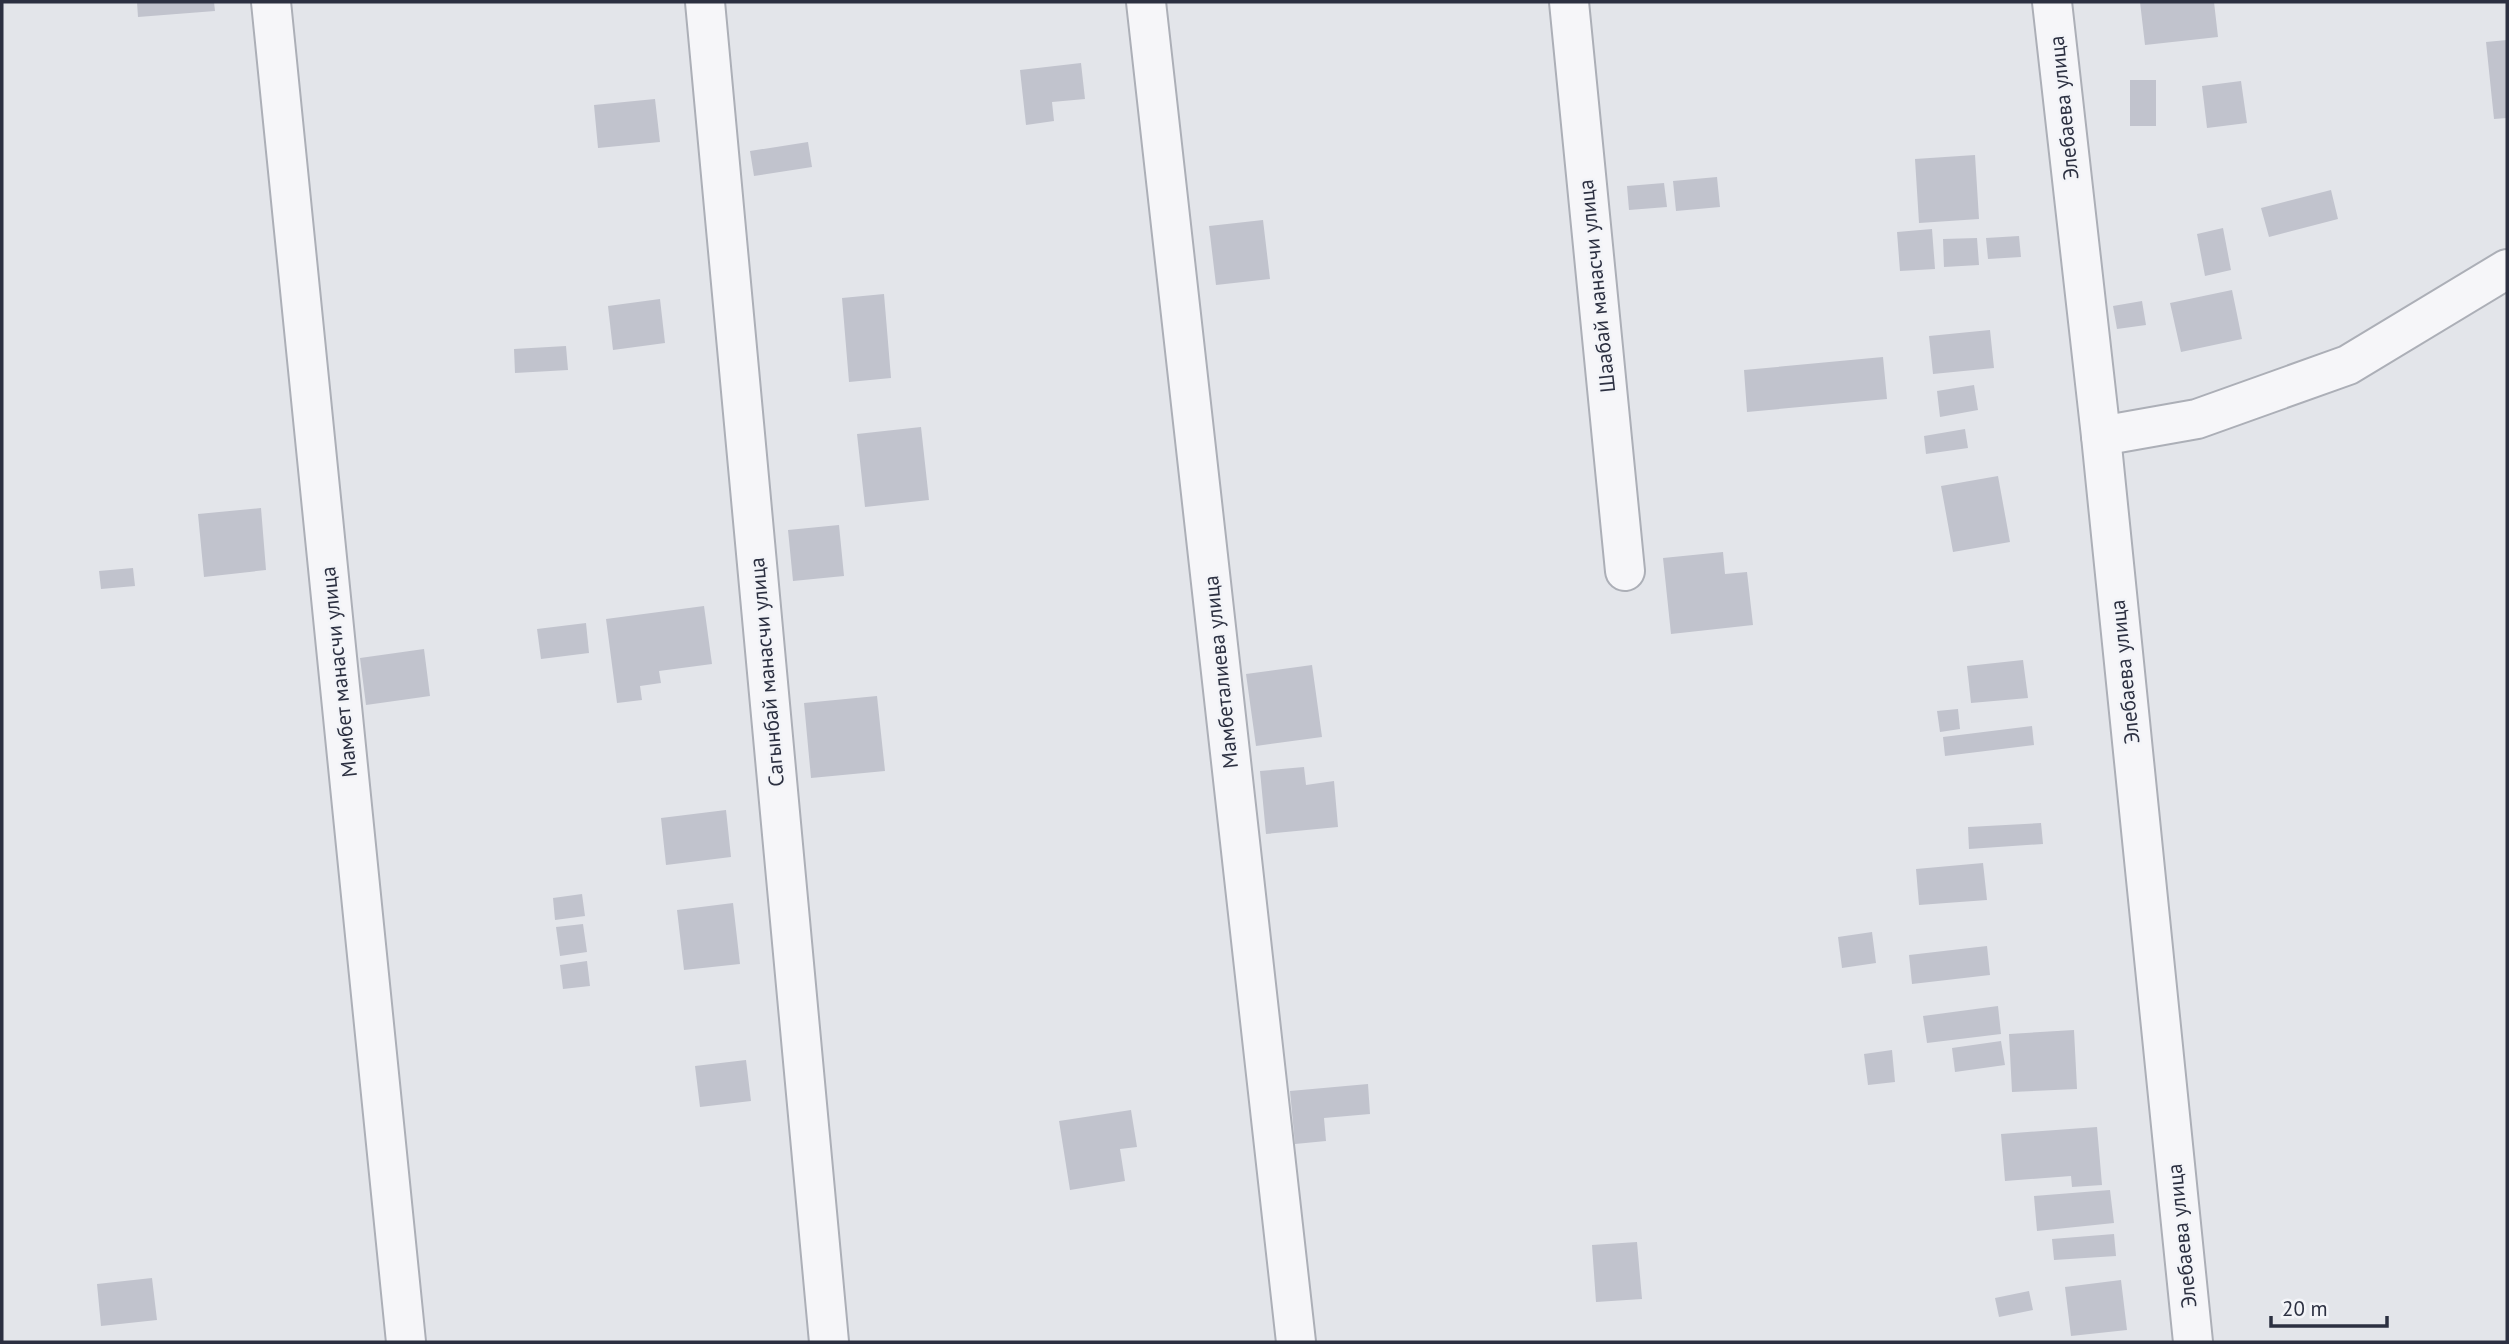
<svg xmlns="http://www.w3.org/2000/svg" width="2509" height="1344" font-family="'PT Sans',sans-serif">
	<rect width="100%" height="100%" fill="#e3e5ea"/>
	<!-- building -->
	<path fill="#c1c3cd" d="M137,2H214L215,11L138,17Z
		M2140,2H2214L2218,37L2145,45Z
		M2507,40V118L2494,119L2486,42Z
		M1081,63L1085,99L1052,102L1054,121L1026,125L1020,70Z
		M2130,80H2156V126H2130Z
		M2241,81L2247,123L2207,128L2202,86Z
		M655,99L660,142L598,148L594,105Z
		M808,142L812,167L754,176L750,151Z
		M1975,155L1979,219L1919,223L1915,159Z
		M1717,177L1720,207L1676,211L1673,181Z
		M1664,183L1667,207L1629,210L1627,186Z
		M2331,190L2338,219L2269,237L2261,208Z
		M1263,220L1270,279L1216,285L1209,226Z
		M2223,228L2231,270L2205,276L2197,234Z
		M1932,229L1935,269L1900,271L1897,232Z
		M2019,236L2021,257L1988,259L1986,238Z
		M1977,238L1979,265L1944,267L1943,239Z
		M2232,290L2242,339L2181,352L2170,303Z
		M884,294L891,378L849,382L842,298Z
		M660,299L665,343L613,350L608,306Z
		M2142,301L2146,325L2117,329L2113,306Z
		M1990,330L1994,368L1933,374L1929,336Z
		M566,346L568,370L515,373L514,349Z
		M1883,357L1887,399L1747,412L1744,370Z
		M1974,385L1978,410L1940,417L1937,391Z
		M921,427L929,500L865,507L857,434Z
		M1965,429L1968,448L1926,454L1924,436Z
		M1998,476L2010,542L1953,552L1941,486Z
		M261,508L266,570L204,577L198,514Z
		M839,525L844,576L793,581L788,530Z
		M1723,552L1725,574L1747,572L1753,625L1671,634L1663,558Z
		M133,568L135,586L101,589L99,571Z
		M704,606L712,664L659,671L661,683L640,686L642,700L617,703L606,619Z
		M586,623L589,653L541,659L537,629Z
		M424,649L430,696L366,705L360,658Z
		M2023,660L2028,698L1971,703L1967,666Z
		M1312,665L1322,737L1256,746L1246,674Z
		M877,696L885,771L811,778L804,703Z
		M1958,709L1960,729L1940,732L1937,711Z
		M2032,726L2034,745L1945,756L1943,737Z
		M1304,767L1306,785L1334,781L1338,827L1266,834L1260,771Z
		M726,810L731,857L666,865L661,818Z
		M2041,823L2043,844L1969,849L1968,827Z
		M1983,863L1987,900L1919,905L1916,869Z
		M582,894L585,916L555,920L553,898Z
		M733,903L740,964L684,970L677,910Z
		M583,924L587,952L560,956L556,927Z
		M1872,932L1876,963L1842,968L1838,937Z
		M1987,946L1990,975L1912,984L1909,955Z
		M587,961L590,986L563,989L560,965Z
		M1998,1006L2001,1034L1927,1043L1923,1016Z
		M2074,1030L2077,1089L2012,1092L2009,1034Z
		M2001,1041L2005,1065L1955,1072L1952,1048Z
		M1892,1050L1895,1082L1868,1085L1864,1054Z
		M746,1060L751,1101L700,1107L695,1066Z
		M1368,1084L1370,1114L1324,1118L1326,1141L1295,1144L1290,1091Z
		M1131,1110L1137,1147L1120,1149L1125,1181L1070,1190L1059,1121Z
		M2097,1127L2102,1185L2072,1187L2071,1176L2005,1181L2001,1134Z
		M2110,1190L2114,1223L2037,1231L2034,1196Z
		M2114,1234L2116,1256L2054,1260L2052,1239Z
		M1637,1242L1642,1299L1596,1302L1592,1245Z
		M152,1278L157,1320L101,1326L97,1284Z
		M2121,1280L2127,1330L2071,1336L2065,1287Z
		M2029,1291L2033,1310L1999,1317L1995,1298Z"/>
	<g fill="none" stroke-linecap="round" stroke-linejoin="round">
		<defs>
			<path id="minor" d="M271,2L406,1342
				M705,2L829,1342
				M1146,2L1296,1342
				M1569,2L1625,571
				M2101,436L2197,419L2348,365L2507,269"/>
			<path id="tertiary" d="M2052,2L2101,436L2193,1342"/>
		</defs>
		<!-- minor casing -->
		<use href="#minor" stroke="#acafb7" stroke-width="42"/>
		<!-- tertiary casing -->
		<use href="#tertiary" stroke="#acafb7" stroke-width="42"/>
		<!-- minor -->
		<use href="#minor" stroke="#f6f6f9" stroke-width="38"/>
		<!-- tertiary -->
		<use href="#tertiary" stroke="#f6f6f9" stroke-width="38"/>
	</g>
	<g text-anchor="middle" stroke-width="5" stroke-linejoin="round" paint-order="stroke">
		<!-- street labels -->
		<g font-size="21" fill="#2c3041" stroke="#f3f4f8">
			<text transform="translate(2064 108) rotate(-96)" y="7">Элебаева улица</text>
			<text transform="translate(1597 286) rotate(-96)" y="7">Шаабай манасчи улица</text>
			<text transform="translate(339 672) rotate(-96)" y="7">Мамбет манасчи улица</text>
			<text transform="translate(767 672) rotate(-95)" y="7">Сагынбай манасчи улица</text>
			<text transform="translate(1221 672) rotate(-96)" y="7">Мамбеталиева улица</text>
			<text transform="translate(2125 672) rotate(-96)" y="7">Элебаева улица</text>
			<text transform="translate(2182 1236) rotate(-96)" y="7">Элебаева улица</text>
		</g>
	</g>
	<!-- border -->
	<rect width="2509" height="1344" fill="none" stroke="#2c3041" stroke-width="7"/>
	<!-- scale -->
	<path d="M2271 1316v10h116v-10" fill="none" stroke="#2c3041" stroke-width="3.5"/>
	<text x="2282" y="1316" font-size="21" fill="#2c3041" stroke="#f3f4f8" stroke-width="5" paint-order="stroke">20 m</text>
</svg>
